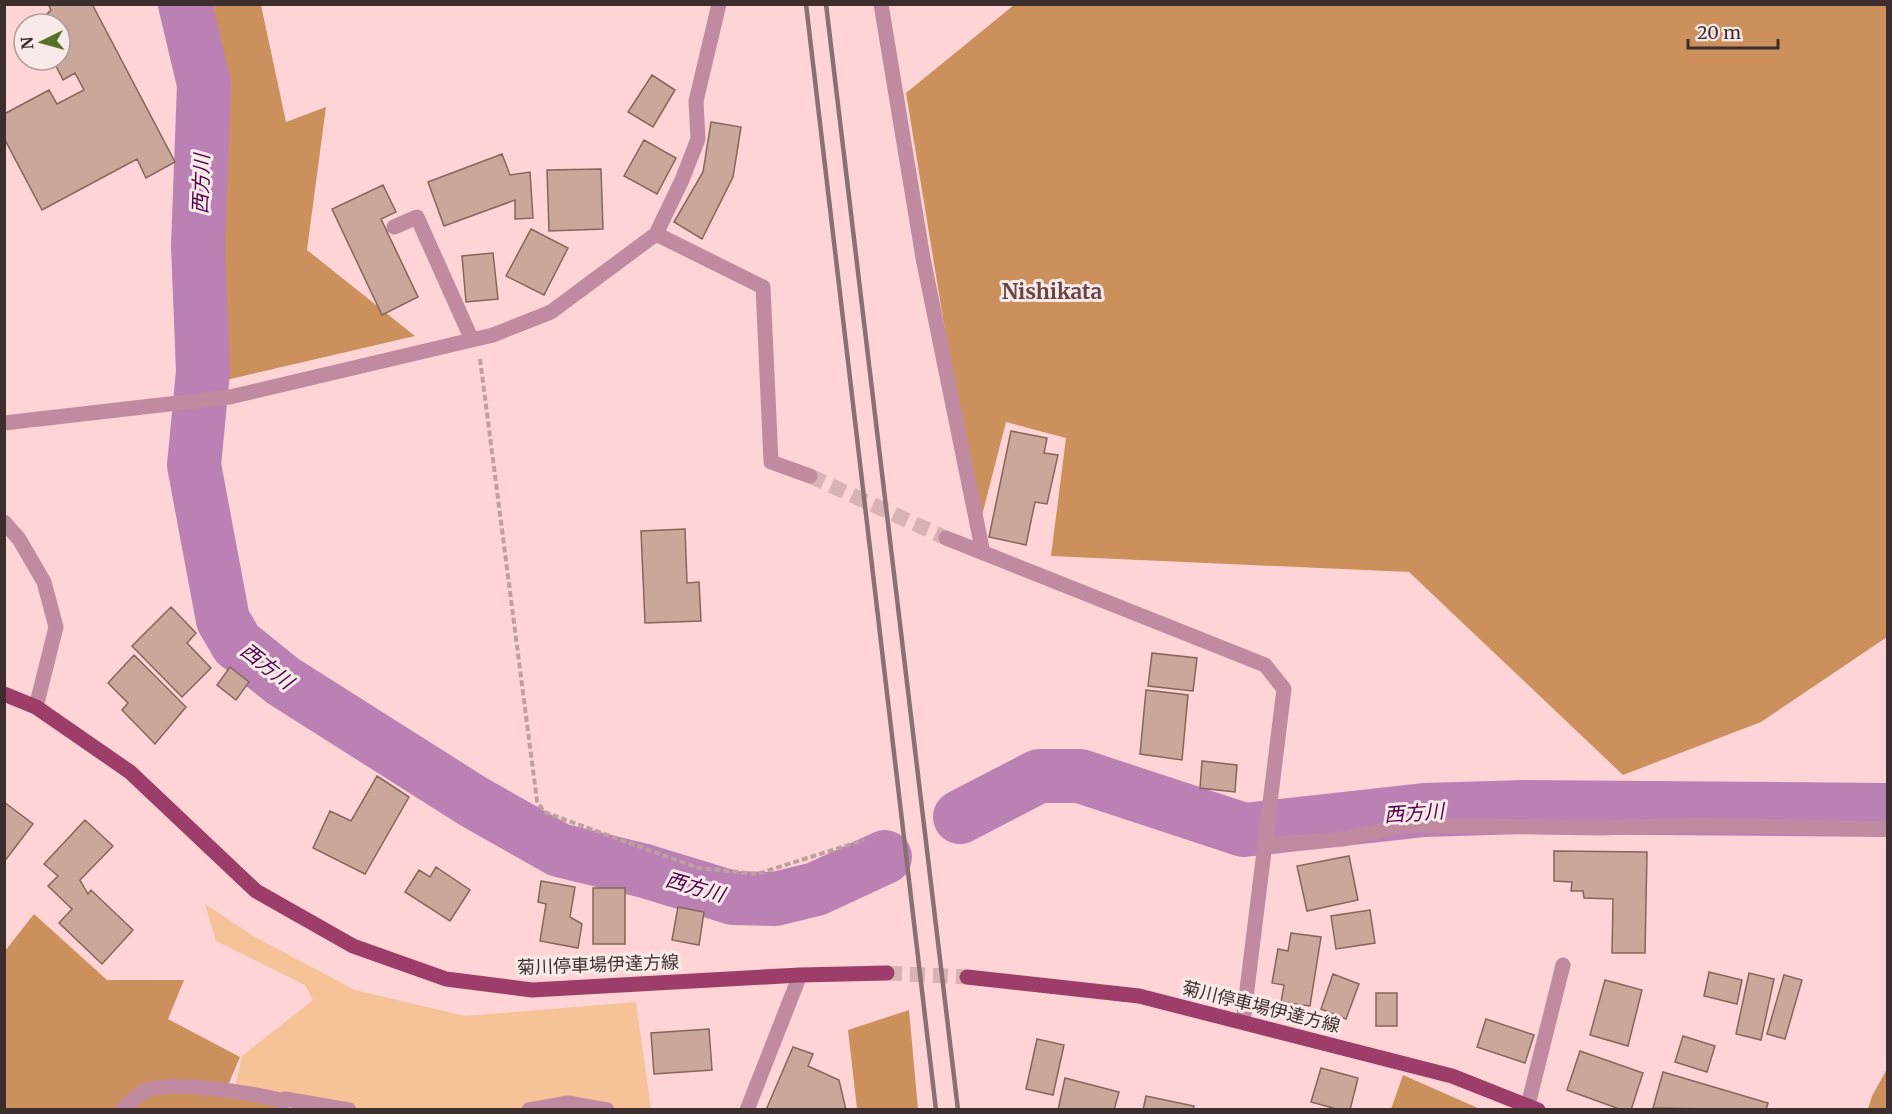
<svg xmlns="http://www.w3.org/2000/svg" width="1892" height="1114" font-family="Merriweather,'Noto Sans JP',serif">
	<rect width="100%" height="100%" fill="#fed4d6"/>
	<!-- green -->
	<path fill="#f6c298" d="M205,904L255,937L355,990L465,1016L636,1002L651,1109H351L235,1088L242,1056L313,1000L305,985L216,941Z"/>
	<!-- forest -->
	<path fill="#cc905c" d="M196,5H261L286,122L326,107L307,250L415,336L222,381L207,267L213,81Z
		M1014,5H1887V637L1761,722L1623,775L1409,572L1051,556L1066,438L1006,422L978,531L906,93Z
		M34,914L107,980H184L168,1019L240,1057L226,1090L285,1101V1109L5,1110V951Z
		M909,1010L918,1109H857L848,1030Z
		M1887,1069V1109H1868L1872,1096Z
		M1403,1075L1471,1105L1480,1109H1391Z"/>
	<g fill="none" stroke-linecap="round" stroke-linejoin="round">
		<!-- river -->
		<path stroke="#bb81b4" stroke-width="54" d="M185,4L204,84L198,246L203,372L194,465L223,620L237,644L283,681L474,802L559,850L645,871L733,898L775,899L816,889L885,857
			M960,817L1039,776H1080L1244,830L1424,810L1524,807L1888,810"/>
	</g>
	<!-- building -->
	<path fill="#cba69a" stroke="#86655a" stroke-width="1.5" d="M48,4H92L175,162L146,178L137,159L42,210L4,138V114L49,90L57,104L84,90L75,73L63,80L53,60H60V51L70,46L60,24H43L41,20L51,10Z
		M652,75L675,90L653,127L628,112Z
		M711,122L741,127L733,177L702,239L674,222L703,172Z
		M644,140L676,158L657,194L624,176Z
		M502,154L510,175L530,172L533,218L515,219V200L444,226L428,182Z
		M601,169L603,229L549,231L547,170Z
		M383,185L396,212L381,219L418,297L382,315L332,209Z
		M531,229L568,248L544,295L506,276Z
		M493,253L498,299L466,302L462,256Z
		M1011,431L1047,438L1044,453L1058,455L1047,504L1035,502L1026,545L989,537Z
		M685,529L687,583L699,582L701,621L645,623L641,531Z
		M171,607L196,633L187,643L211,668L182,697L132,646Z
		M1152,653L1197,658L1193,691L1148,686Z
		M134,655L186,707L155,744L122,710L128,703L108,683Z
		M230,667L249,682L236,700L217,685Z
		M1146,690L1188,695L1182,760L1140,754Z
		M1202,761L1237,765L1235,792L1200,788Z
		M377,776L409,797L365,874L313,848L330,811L351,821Z
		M4,802L33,824L4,862Z
		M85,820L113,846L80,880L88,894L91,890L133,930L102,964L59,923L72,909L48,886L58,876L44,864Z
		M1554,851L1647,852L1645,953H1612L1613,899L1584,898L1583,891H1571L1572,882L1554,881Z
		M1349,856L1358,900L1307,911L1297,866Z
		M436,867L470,890L450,921L405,892L419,870L430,877Z
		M541,881L575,887L570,917L582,924L578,948L540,941L546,904L538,902Z
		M593,888H625V944H593Z
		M678,907L704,912L699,945L672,940Z
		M1370,910L1375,943L1336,949L1331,916Z
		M1291,933L1321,937L1310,1006L1281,1002L1284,985L1272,983L1278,949L1288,951Z
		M1709,972L1742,980L1737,1004L1704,996Z
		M1749,973L1774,979L1761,1040L1736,1034Z
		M1333,974L1359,984L1346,1019L1321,1009Z
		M1784,975L1802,980L1785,1039L1767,1034Z
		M1605,980L1642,990L1628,1046L1590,1035Z
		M1376,993H1397V1026H1376Z
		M1486,1019L1534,1035L1525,1063L1477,1047Z
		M709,1029L712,1070L654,1074L651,1033Z
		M1683,1036L1715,1046L1707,1072L1675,1062Z
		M1037,1039L1064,1045L1053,1095L1026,1089Z
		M793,1047L813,1054L808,1066L839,1080L846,1110H766Z
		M1580,1051L1643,1073L1631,1110H1622L1567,1090Z
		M1321,1068L1358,1078L1350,1110H1340L1311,1102Z
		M1663,1072L1768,1103L1766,1110L1653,1108Z
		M1065,1078L1119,1092L1114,1110H1058Z
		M1146,1096L1194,1106L1193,1110H1143Z"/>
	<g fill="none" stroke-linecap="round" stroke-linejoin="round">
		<!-- minor-tunnel -->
		<path stroke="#d7b3b4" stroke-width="15" stroke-dasharray="15 8" stroke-linecap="butt" d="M810,476L946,538"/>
		<!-- major-tunnel -->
		<path stroke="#d7b3b4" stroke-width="15" stroke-dasharray="15 8" stroke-linecap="butt" d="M887,973L967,977"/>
		<!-- path -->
		<path stroke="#c09fa0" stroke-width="4" stroke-dasharray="6 3" stroke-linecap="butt" d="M480,359L537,801L544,812L698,868L757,874L864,840"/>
		<!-- minor -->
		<path stroke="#c08aa0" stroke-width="15" d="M881,4L923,258L983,553
			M394,227L417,217L472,340
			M656,234L763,287L771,462L810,476
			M4,423L230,397L493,335L551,312L656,234L682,180L698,139L696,101L719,4
			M4,522L19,539L44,582L56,627L36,707
			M946,538L1265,665L1284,689L1243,1022
			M1266,845L1343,839L1407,825L1599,828L1697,825L1888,829
			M1528,1105L1563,965
			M122,1110C129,1104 136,1096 143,1092C168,1078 256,1094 285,1101V1099L349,1110
			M529,1110L568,1103L607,1110
			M747,1110L800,975"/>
		<!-- major -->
		<path stroke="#9c3d6a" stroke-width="15" d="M4,694L36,707L130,772L256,891L353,946L446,979L532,990L800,975L887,973
			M967,977L1139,996L1452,1076L1538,1110"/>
		<!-- rail -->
		<path stroke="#8a7171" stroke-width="4.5" d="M806,4L936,1110
			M826,4L958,1110"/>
	</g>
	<g text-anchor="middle" stroke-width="6" stroke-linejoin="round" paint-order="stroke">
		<!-- street labels -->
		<g font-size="18" fill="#3d2e2e" stroke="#fae9e9">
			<text transform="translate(598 965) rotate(-2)" y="6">菊川停車場伊達方線</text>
			<text transform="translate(1261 1007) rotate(14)" y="6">菊川停車場伊達方線</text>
		</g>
		<!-- water labels -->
		<g font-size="20" font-style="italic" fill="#4d0249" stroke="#fae9e9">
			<text transform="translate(201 184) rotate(-88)" y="7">西方川</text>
			<text transform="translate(267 666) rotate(38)" y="7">西方川</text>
			<text transform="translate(1414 813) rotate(-4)" y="7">西方川</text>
			<text transform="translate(695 887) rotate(16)" y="7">西方川</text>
		</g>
		<!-- quarter labels -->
		<g font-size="21" font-weight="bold" fill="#674547" stroke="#fae9e9">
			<text x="1052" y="299">Nishikata</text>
		</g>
	</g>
	<!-- border -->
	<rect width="1892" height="1114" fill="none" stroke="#3d2e2e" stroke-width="12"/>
	<!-- north arrow -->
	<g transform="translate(42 42) rotate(265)"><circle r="28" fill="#fae9e9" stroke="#ae9e9e" stroke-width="1.5"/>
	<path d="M0-4.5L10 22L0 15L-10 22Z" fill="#547126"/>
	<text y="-9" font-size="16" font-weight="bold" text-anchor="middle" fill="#3d2e2e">N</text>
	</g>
	<!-- scale -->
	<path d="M1688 39v9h90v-9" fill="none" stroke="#3d2e2e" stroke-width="3"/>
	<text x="1697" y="39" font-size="18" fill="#3d2e2e" stroke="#fae9e9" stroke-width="4.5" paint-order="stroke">20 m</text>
</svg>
